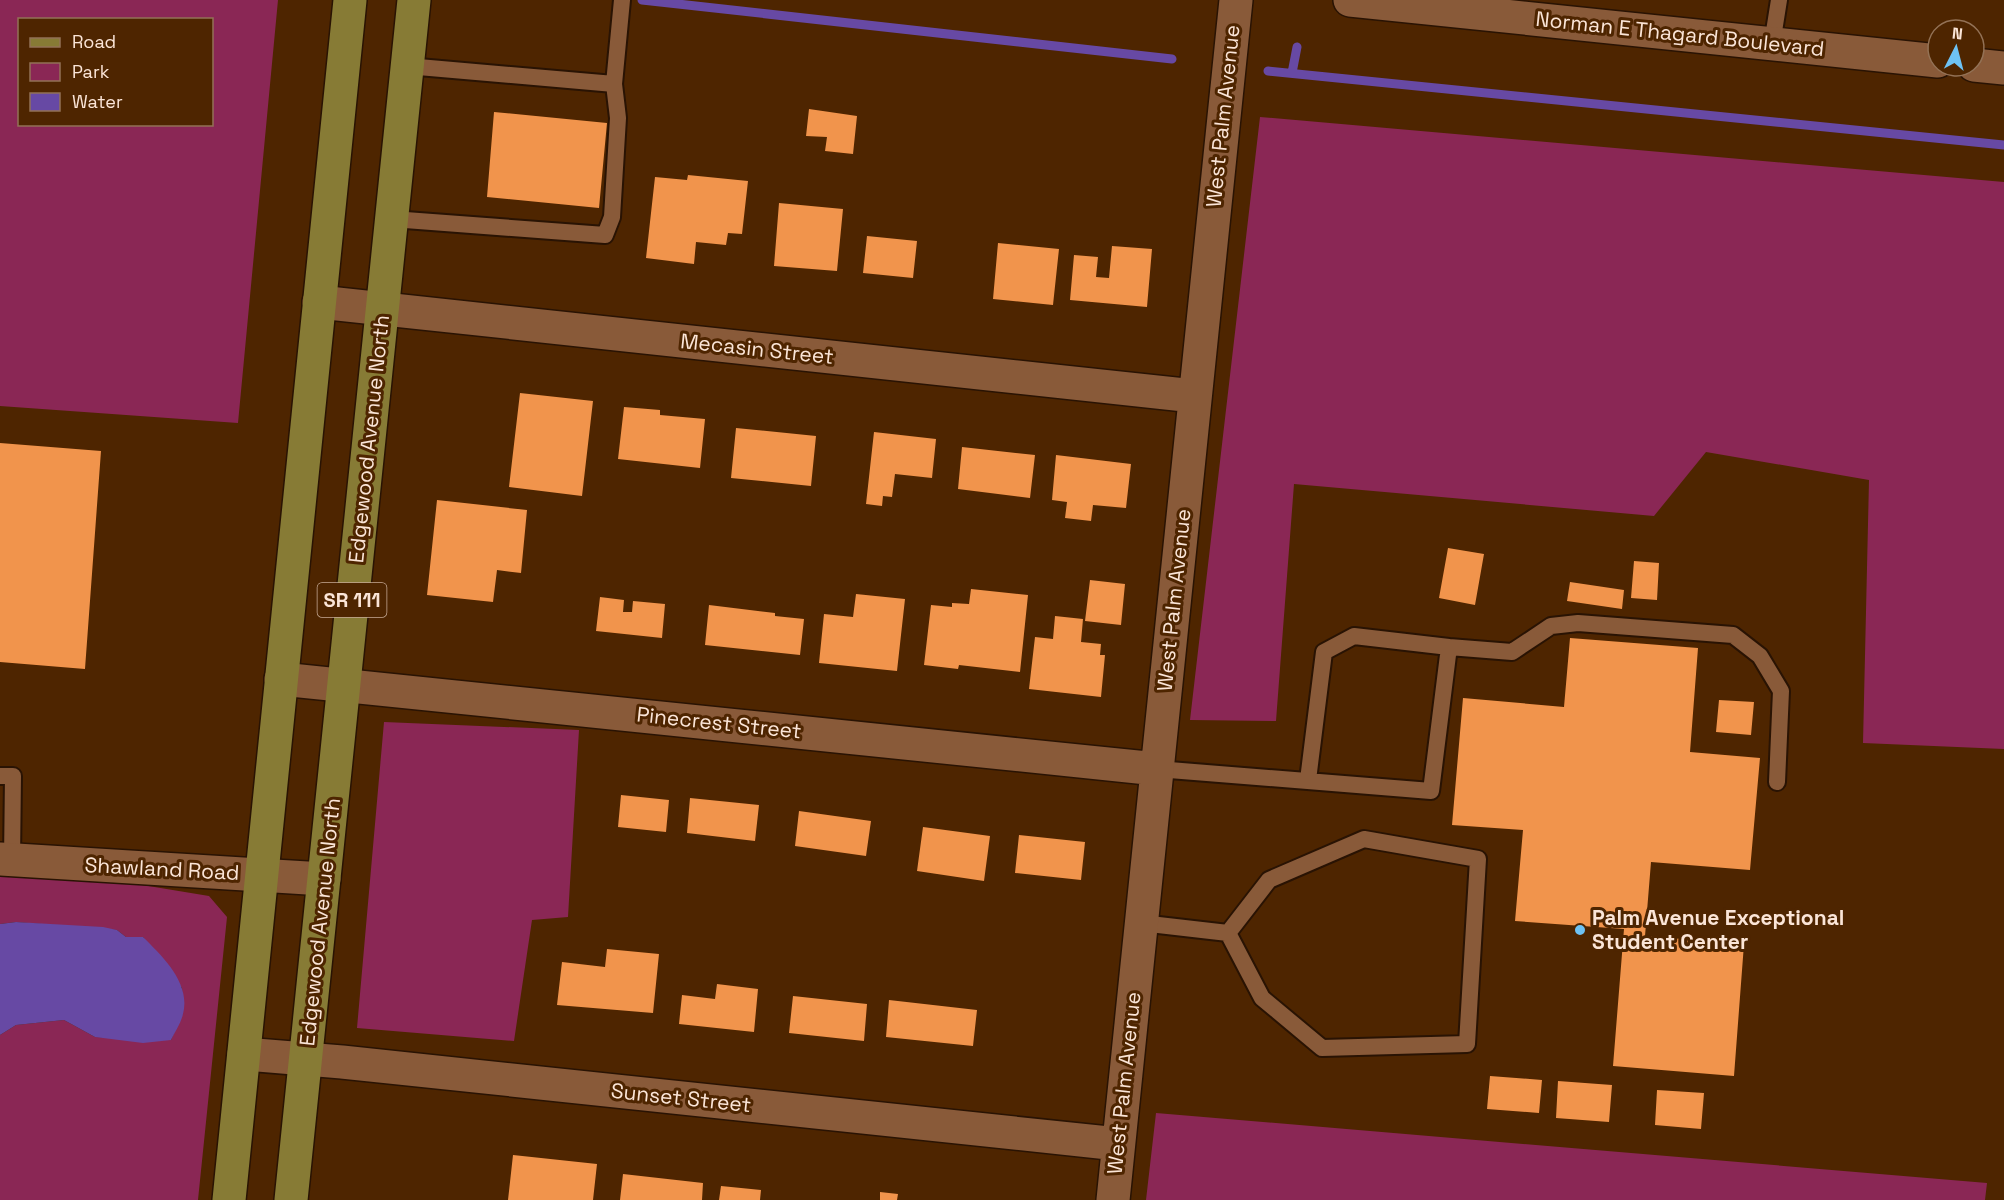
<svg xmlns="http://www.w3.org/2000/svg" width="2004" height="1200" font-family="'Space Grotesk',sans-serif">
	<rect width="100%" height="100%" fill="#4e2500"/>
	<!-- green -->
	<path fill="#8a2755" fill-rule="evenodd" d="M0,0H278L238,423L0,406ZM20,20H212V124H20Z
		M1260,117L2004,182V749L1863,743L1869,480L1706,452L1654,516L1294,484L1276,721L1190,720Z
		M384,722L579,730L568,917L532,920L514,1041L357,1028Z
		M0,874L112,880L209,896L227,917L198,1200H0V1035L16,1025L64,1020L95,1037L171,1040L183,1013L182,988L143,937H126L117,930L16,922L0,924Z
		M1156,1113L1987,1183L1985,1200H1146Z"/>
	<!-- water -->
	<path fill="#6749a4" d="M16,922L103,927L117,930L126,937H143C163,957 191,983 183,1014C181,1023 175,1032 171,1040L143,1043L95,1037L64,1020L16,1025L0,1035V924Z"/>
	<g fill="none" stroke-linecap="round" stroke-linejoin="round">
		<!-- stream -->
		<path stroke="#6749a4" stroke-width="9" d="M642,0L1172,59
			M1268,71L2004,145
			M1292,73L1297,47"/>
	</g>
	<!-- building -->
	<path fill="#f1944c" d="M809,109L857,116L853,154L825,151L827,137L806,136Z
		M494,112L607,123L599,208L487,197Z
		M688,175L748,181L742,234L728,233L726,245L696,242L694,264L646,258L655,177L687,180Z
		M779,203L843,209L837,271L774,266Z
		M867,236L917,241L913,278L863,273Z
		M998,243L1059,249L1053,305L993,299Z
		M1112,246L1152,249L1147,307L1070,300L1074,255L1098,257L1096,277L1109,278Z
		M520,393L593,401L582,496L509,487Z
		M624,407L660,410V415L705,419L700,468L618,459Z
		M736,428L816,436L811,486L731,478Z
		M874,432L936,439L932,478L895,474L892,497L883,496L882,506L866,504Z
		M0,443L101,451L85,669L0,662Z
		M962,447L1035,455L1030,498L958,489Z
		M1056,455L1131,464L1126,508L1093,505L1091,521L1065,518L1067,502L1052,500Z
		M437,500L527,510L521,573L497,570L493,602L427,595Z
		M1448,548L1484,554L1475,605L1439,598Z
		M1634,561L1659,563L1657,600L1631,598Z
		M1090,580L1125,584L1121,625L1085,621Z
		M1570,582L1624,590L1622,609L1567,601Z
		M971,589L1028,595L1020,672L959,665L958,669L924,665L931,605L952,607V603L969,604Z
		M856,594L905,599L897,671L819,663L824,614L853,617Z
		M600,597L624,600L623,612H632L633,601L665,604L662,638L596,631Z
		M709,605L775,613V616L804,619L800,655L705,645Z
		M1055,616L1083,619L1081,642L1101,644L1100,655H1105L1101,697L1029,689L1035,637L1053,639Z
		M1570,638L1698,648L1690,752L1760,758L1750,870L1651,862L1645,936L1744,944L1734,1076L1613,1066L1624,929L1515,921L1523,830L1452,825L1463,698L1564,707Z
		M1719,700L1754,702L1751,735L1716,732Z
		M621,795L669,800L666,832L618,827Z
		M690,798L759,805L755,841L687,833Z
		M799,811L871,821L866,856L795,846Z
		M923,827L990,836L984,881L917,871Z
		M1019,835L1085,842L1081,880L1015,873Z
		M607,949L659,954L653,1013L557,1005L562,962L605,967Z
		M717,984L758,989L754,1032L679,1024L682,995L715,999Z
		M793,996L867,1004L864,1041L789,1033Z
		M889,1000L977,1010L973,1046L886,1037Z
		M1490,1076L1542,1080L1539,1113L1487,1109Z
		M1558,1081L1612,1085L1609,1122L1556,1118Z
		M1657,1090L1704,1093L1701,1129L1655,1125Z
		M513,1155L597,1164L593,1200H508Z
		M623,1174L703,1183L702,1200H620Z
		M721,1186L761,1190L760,1200H719Z
		M880,1192L898,1194L897,1200H880Z"/>
	<g fill="none" stroke-linecap="round" stroke-linejoin="round">
		<defs>
			<path id="lane" d="M1772,44L1779,0
				M407,66L614,84
				M392,219L605,235L612,217L618,118L614,84L622,0
				M1157,769L1431,791L1449,647L1512,652L1551,626L1578,623L1733,635L1760,656L1781,691L1777,782
				M0,776H13L12,860
				M1308,780L1324,652L1354,636L1449,647
				M1364,839L1478,859L1467,1044L1322,1048L1262,998L1228,933L1269,880Z
				M1141,923L1228,933"/>
			<path id="street" d="M319,302L1194,396
				M281,679L1157,769
				M0,859L324,879
				M244,1054L342,1062L1118,1144
				M1113,1200L1236,0"/>
			<path id="secondary" d="M1350,0L1938,61
				M1974,65L2004,68"/>
			<path id="primary" d="M229,1200L350,0
				M291,1200L414,0"/>
		</defs>
		<!-- lane casing -->
		<use href="#lane" stroke="#291303" stroke-width="20"/>
		<!-- street casing -->
		<use href="#street" stroke="#291303" stroke-width="36"/>
		<!-- secondary casing -->
		<use href="#secondary" stroke="#291303" stroke-width="36"/>
		<!-- primary casing -->
		<use href="#primary" stroke="#291303" stroke-width="36"/>
		<!-- lane -->
		<use href="#lane" stroke="#895a39" stroke-width="16"/>
		<!-- street -->
		<use href="#street" stroke="#895a39" stroke-width="33"/>
		<!-- secondary -->
		<use href="#secondary" stroke="#895a39" stroke-width="33"/>
		<!-- primary -->
		<use href="#primary" stroke="#877b35" stroke-width="33"/>
	</g>
	<!-- markers -->
	<circle fill="#6ec2f3" stroke="#4e2500" stroke-width="2" cx="1580" cy="930" r="6"/>
	<g text-anchor="middle" stroke-width="6" stroke-linejoin="round" paint-order="stroke">
		<!-- shield labels -->
		<rect fill="#4e2500" stroke="#c7ab96" stroke-width="1.5" x="317.5" y="583" width="69" height="34" rx="4.5"/>
		<g font-size="20" font-weight="bold" fill="#fbe5d7">
			<text x="352" y="607">SR 111</text>
		</g>
		<!-- street labels -->
		<g font-size="21" fill="#fbe5d7" stroke="#4e2500">
			<text transform="translate(1680 34) rotate(6)" y="7">Norman E Thagard Boulevard</text>
			<text transform="translate(1223 116) rotate(-84)" y="7">West Palm Avenue</text>
			<text transform="translate(757 349) rotate(6)" y="7">Mecasin Street</text>
			<text transform="translate(369 439) rotate(-84)" y="7">Edgewood Avenue North</text>
			<text transform="translate(1174 600) rotate(-84)" y="7">West Palm Avenue</text>
			<text transform="translate(719 723) rotate(6)" y="7">Pinecrest Street</text>
			<text transform="translate(162 869) rotate(3)" y="7">Shawland Road</text>
			<text transform="translate(320 922) rotate(-84)" y="7">Edgewood Avenue North</text>
			<text transform="translate(1124 1083) rotate(-84)" y="7">West Palm Avenue</text>
			<text transform="translate(681 1098) rotate(6)" y="7">Sunset Street</text>
		</g>
		<!-- poi labels -->
		<g font-size="21" font-weight="bold" fill="#fbe5d7" stroke="#4e2500" text-anchor="start">
			<text x="1592" y="925">Palm Avenue Exceptional<tspan x="1592" dy="24">Student Center</tspan></text>
		</g>
	</g>
	<!-- legend -->
	<rect x="18" y="18" width="195" height="108" fill="#4e2500" stroke="#937256" stroke-width="1.5"/>
	<rect x="30" y="38" width="30" height="9" fill="#877b35" stroke="#937256" stroke-width="1.5"/>
	<text x="72" y="48" font-size="18" fill="#fbe5d7">Road</text>
	<rect x="30" y="63" width="30" height="18" fill="#8a2755" stroke="#937256" stroke-width="1.5"/>
	<text x="72" y="78" font-size="18" fill="#fbe5d7">Park</text>
	<rect x="30" y="93" width="30" height="18" fill="#6749a4" stroke="#937256" stroke-width="1.5"/>
	<text x="72" y="108" font-size="18" fill="#fbe5d7">Water</text>
	<!-- north arrow -->
	<g transform="translate(1956 48) rotate(6)"><circle r="28" fill="#4e2500" stroke="#937256" stroke-width="1.5"/>
	<path d="M0-4.5L10 22L0 15L-10 22Z" fill="#6ec2f3"/>
	<text y="-9" font-size="16" font-weight="bold" text-anchor="middle" fill="#fbe5d7">N</text>
	</g>
</svg>
